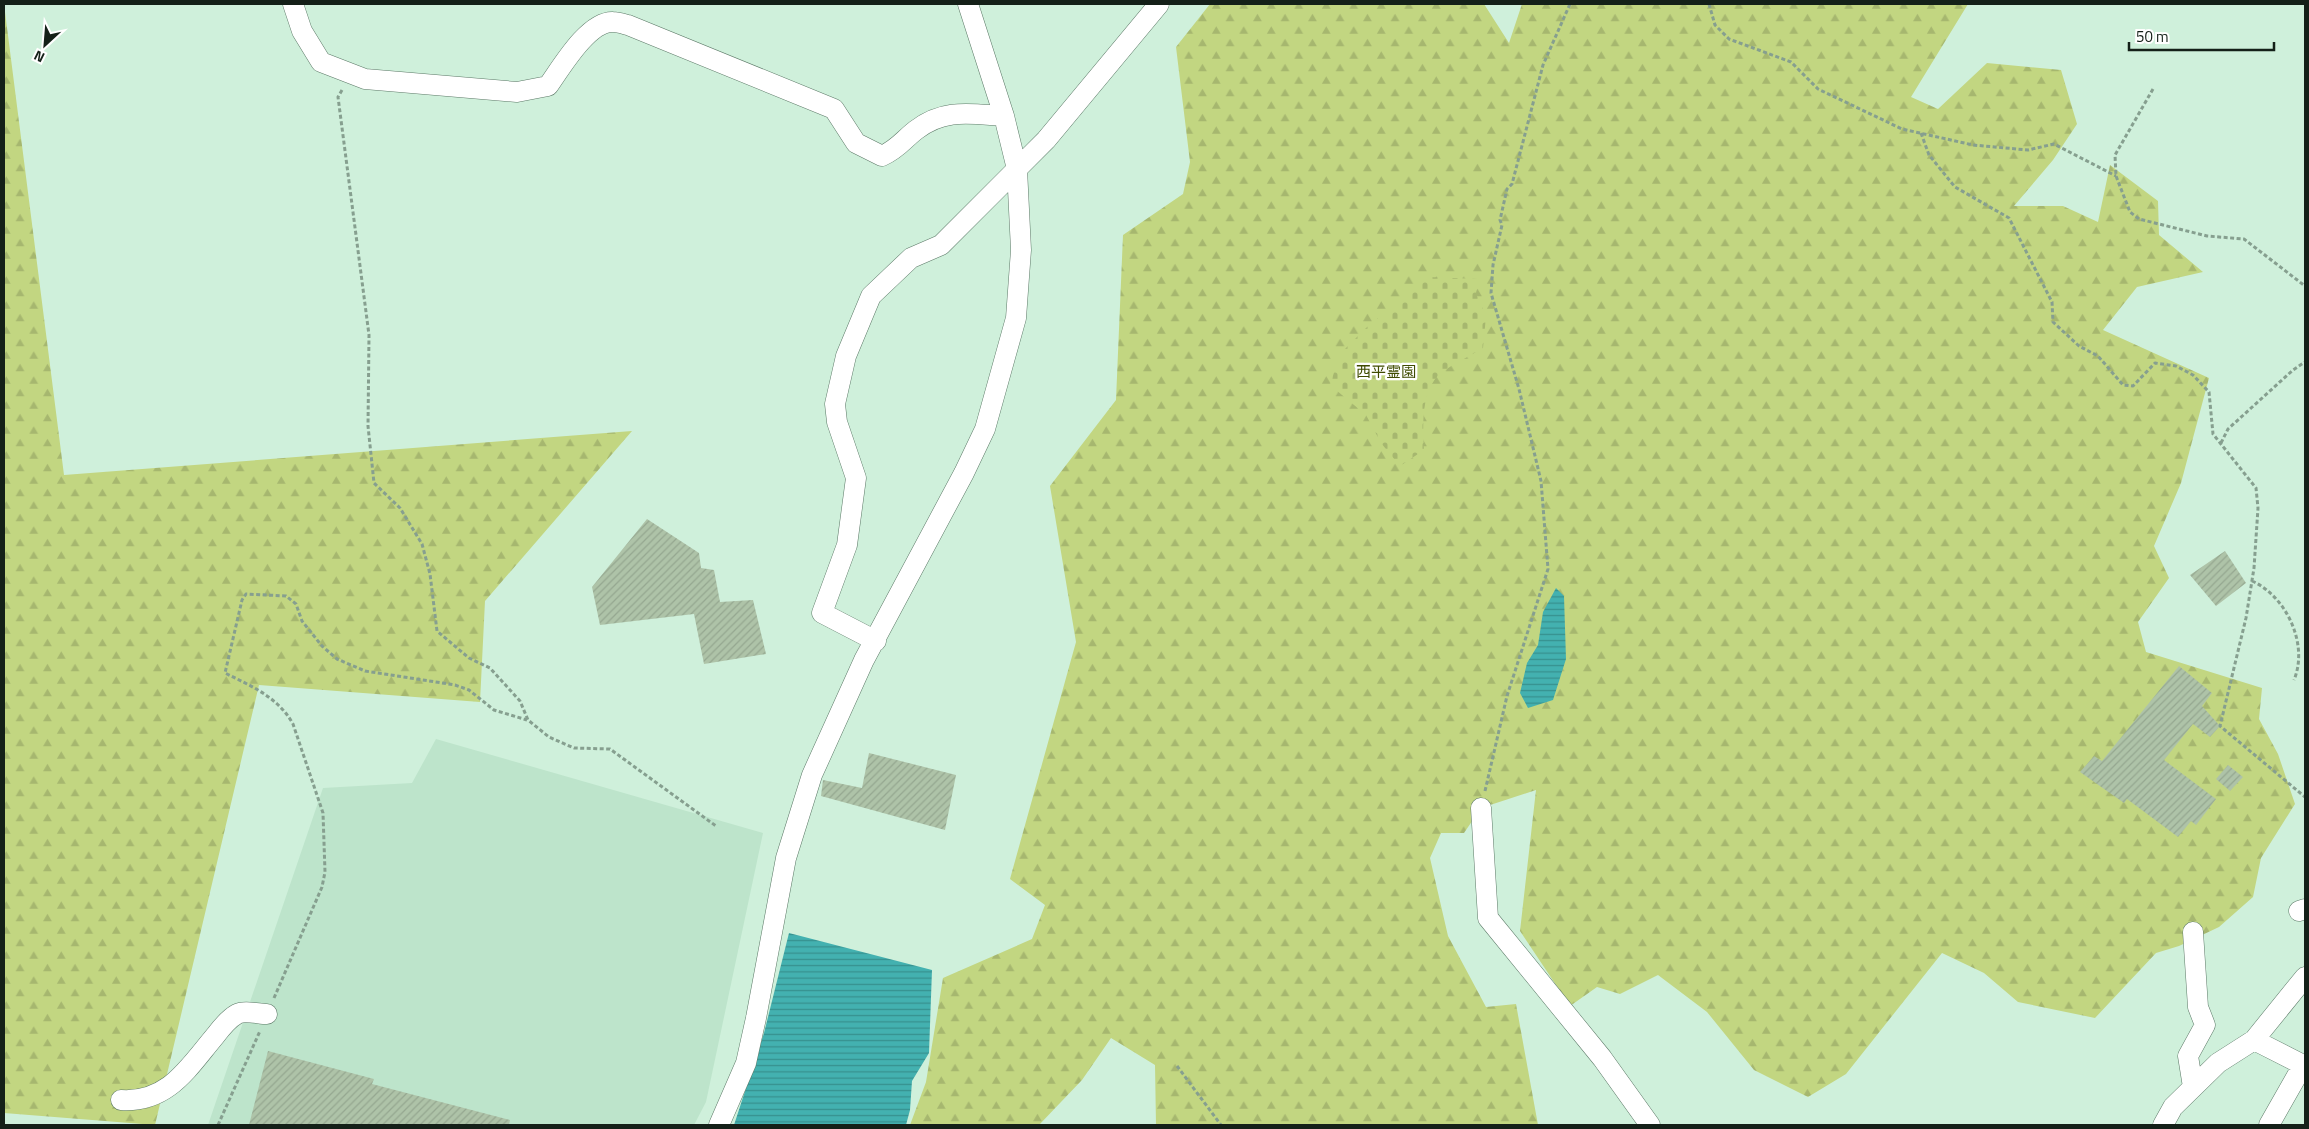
<svg xmlns="http://www.w3.org/2000/svg" width="2309" height="1129" font-family="'Titillium Web','Noto Sans JP',sans-serif">
	<defs>
		<pattern id="forest-firs" width="22" height="20" patternUnits="userSpaceOnUse" patternTransform="scale(1.25)"><rect width="22" height="20" fill="#c2d681"/><path d="M5 1l3.5 6h-7zM16 11l3.5 6h-7z" fill="#a6b76f"/></pattern>
		<pattern id="cemetery-stones" width="16" height="16" patternUnits="userSpaceOnUse" patternTransform="scale(1.25)"><rect width="16" height="16" fill="#c2d681"/><path d="M2 7V4a2 2 0 0 1 4 0v3zM10 15v-3a2 2 0 0 1 4 0v3z" fill="#a6b76f"/></pattern>
		<pattern id="water-rules" width="6" height="5" patternUnits="userSpaceOnUse" patternTransform="scale(1.25)"><rect width="6" height="5" fill="#43b1b0"/><path d="M0 2.5h6" fill="none" stroke="#37908e"/></pattern>
		<pattern id="building-hatch" width="6" height="6" patternUnits="userSpaceOnUse" patternTransform="scale(1.25)"><rect width="6" height="6" fill="#aec3a8"/><path d="M-1 1l2-2M0 6l6-6M5 7l2-2" fill="none" stroke="#95a790"/></pattern>
	</defs>
	<rect width="100%" height="100%" fill="#cff0db"/>
	<!-- built -->
	<path fill="#bde4cb" d="M436,739L763,833L706,1102L694,1125H208L323,788L412,783Z"/>
	<!-- forest -->
	<path fill="url(#forest-firs)" d="M4,4L64,475L632,431L485,601L480,702L259,685L155,1125L4,1113Z
		M1210,4H1484L1509,43L1522,4H1968L1911,97L1938,109L1987,63L2061,70L2077,124L2053,160L2014,206H2063L2098,222L2110,165L2158,201L2159,235L2203,272L2137,287L2103,330L2209,378L2181,483L2154,546L2169,578L2138,622L2146,652L2262,688L2259,719L2278,754L2295,804L2261,858L2253,897L2219,927L2179,946L2156,953L2095,1018L2018,1002L1984,973L1942,953L1846,1074L1808,1097L1754,1070L1707,1012L1658,975L1620,994L1597,987L1570,1006L1520,931L1536,790L1481,808L1464,833H1441L1430,858L1448,936L1486,1007L1516,1004L1538,1125H1156L1155,1065L1111,1038L1082,1080L1039,1125H910L926,1082L943,978L1032,939L1045,905L1010,879L1076,642L1050,486L1116,400L1123,235L1183,194L1190,162L1176,47Z"/>
	<!-- cemetery -->
	<path fill="url(#cemetery-stones)" d="M1427,277L1478,279L1476,293L1486,316L1483,348C1470,356 1455,363 1442,372C1420,389 1423,427 1424,450L1400,466L1381,443L1366,415L1330,385L1340,354L1366,328Z"/>
	<!-- water -->
	<path fill="url(#water-rules)" d="M1556,588L1564,596L1566,659L1553,700L1528,708L1520,693L1527,663L1538,645L1543,612Z
		M789,933L932,970L929,1053L912,1081L910,1110L906,1125H734L764,1033Z"/>
	<!-- building -->
	<path fill="url(#building-hatch)" d="M647,519L699,553L701,568L714,570L720,602L753,600L766,654L704,664L694,614L600,625L592,587Z
		M2225,551L2246,583L2216,606L2190,575Z
		M2179,666L2212,693L2202,706L2220,726L2210,737L2193,724L2164,760L2216,799L2196,825L2191,821L2178,837L2127,799L2124,803L2080,772L2094,756L2102,761Z
		M869,753L956,775L945,830L821,796L823,780L862,788Z
		M2228,765L2243,777L2230,791L2216,779Z
		M268,1051L374,1079L372,1084L510,1120L509,1125H249Z"/>
	<g fill="none" stroke-linecap="round" stroke-linejoin="round">
		<defs>
			<path id="minor" d="M293,4L302,31L321,62L365,79L517,92L548,86C561,68 588,21 613,22C618,22 624,24 628,25L834,109L856,143L882,156C898,149 903,140 916,130C944,108 971,114 1004,116
				M876,641L822,613L847,545L856,478L837,422L835,404L846,356L871,296L911,258L941,245L1046,140L1159,4
				M1481,808L1488,918L1602,1058L1650,1125
				M2299,911L2305,909
				M2193,932L2198,1007L2205,1025L2188,1056L2193,1087
				M2254,1040L2305,1066
				M121,1100C168,1103 188,1068 215,1036C221,1028 228,1019 237,1014C244,1010 259,1014 267,1014
				M719,1125L746,1063L756,1018L786,858L812,775L864,660L964,473L985,429L1016,318L1021,250L1017,169L1004,116L968,4
				M2163,1125L2173,1107L2218,1063L2254,1040L2305,977
				M2269,1125L2303,1065"/>
		</defs>
		<!-- minor casing -->
		<use href="#minor" stroke="#5c7967" stroke-width="21"/>
		<!-- path -->
		<path stroke="#869f8f" stroke-width="3" stroke-dasharray="4 2.5" stroke-linecap="butt" d="M1709,4L1715,25L1729,39L1791,62L1818,89L1902,129L1973,145L2028,150L2054,144L2116,176
			M2153,89L2115,155L2116,176L2130,212L2139,219L2207,236L2244,239L2305,286
			M342,90L338,97L369,335L368,426L374,483L400,508L422,544L430,574L437,631L469,658L490,668L520,701L528,720L549,737L574,748L610,749L716,826
			M1921,133L1929,155L1955,187L2009,218L2052,302L2053,322L2079,346L2098,356L2123,385L2133,386L2155,363L2176,366L2193,375L2209,392L2213,434L2256,488L2258,508L2254,568L2246,618L2220,726L2305,797
			M2221,443L2228,429L2293,370L2305,362
			M2252,581C2286,596 2309,644 2294,680
			M1485,791L1507,696L1548,569L1541,481L1519,389L1491,293L1493,265L1502,225L1500,220L1507,189L1512,184L1543,65L1570,4
			M274,998L322,887L325,872L323,813L293,724C278,697 251,686 225,673L242,600L246,594L286,596L296,604L302,621L322,646L337,659L365,671L455,685L469,690L494,710L527,720
			M1177,1066L1221,1125
			M218,1125L260,1031"/>
		<!-- minor -->
		<use href="#minor" stroke="#fff" stroke-width="20"/>
	</g>
	<g text-anchor="middle" stroke-width="4.5" stroke-linejoin="round" paint-order="stroke">
		<!-- park labels -->
		<g font-size="15" fill="#404c02" stroke="#fff">
			<text x="1386" y="377">西平霊園</text>
		</g>
	</g>
	<!-- border -->
	<rect width="2309" height="1129" fill="none" stroke="#142018" stroke-width="10"/>
	<!-- north arrow -->
	<g transform="translate(45 45) rotate(206)" stroke="#ffffff" stroke-width="4" paint-order="stroke">
	<path d="M0-4L9 19L0 12L-9 19Z" fill="#142018"/>
	<text y="-8" font-size="14" font-weight="bold" text-anchor="middle" fill="#142018">N</text>
	</g>
	<!-- scale -->
	<path d="M2129 42v8h145v-8" fill="none" stroke="#142018" stroke-width="2.5"/>
	<text x="2136" y="42" font-size="15" fill="#142018" stroke="#ffffff" stroke-width="4" paint-order="stroke">50 m</text>
</svg>
